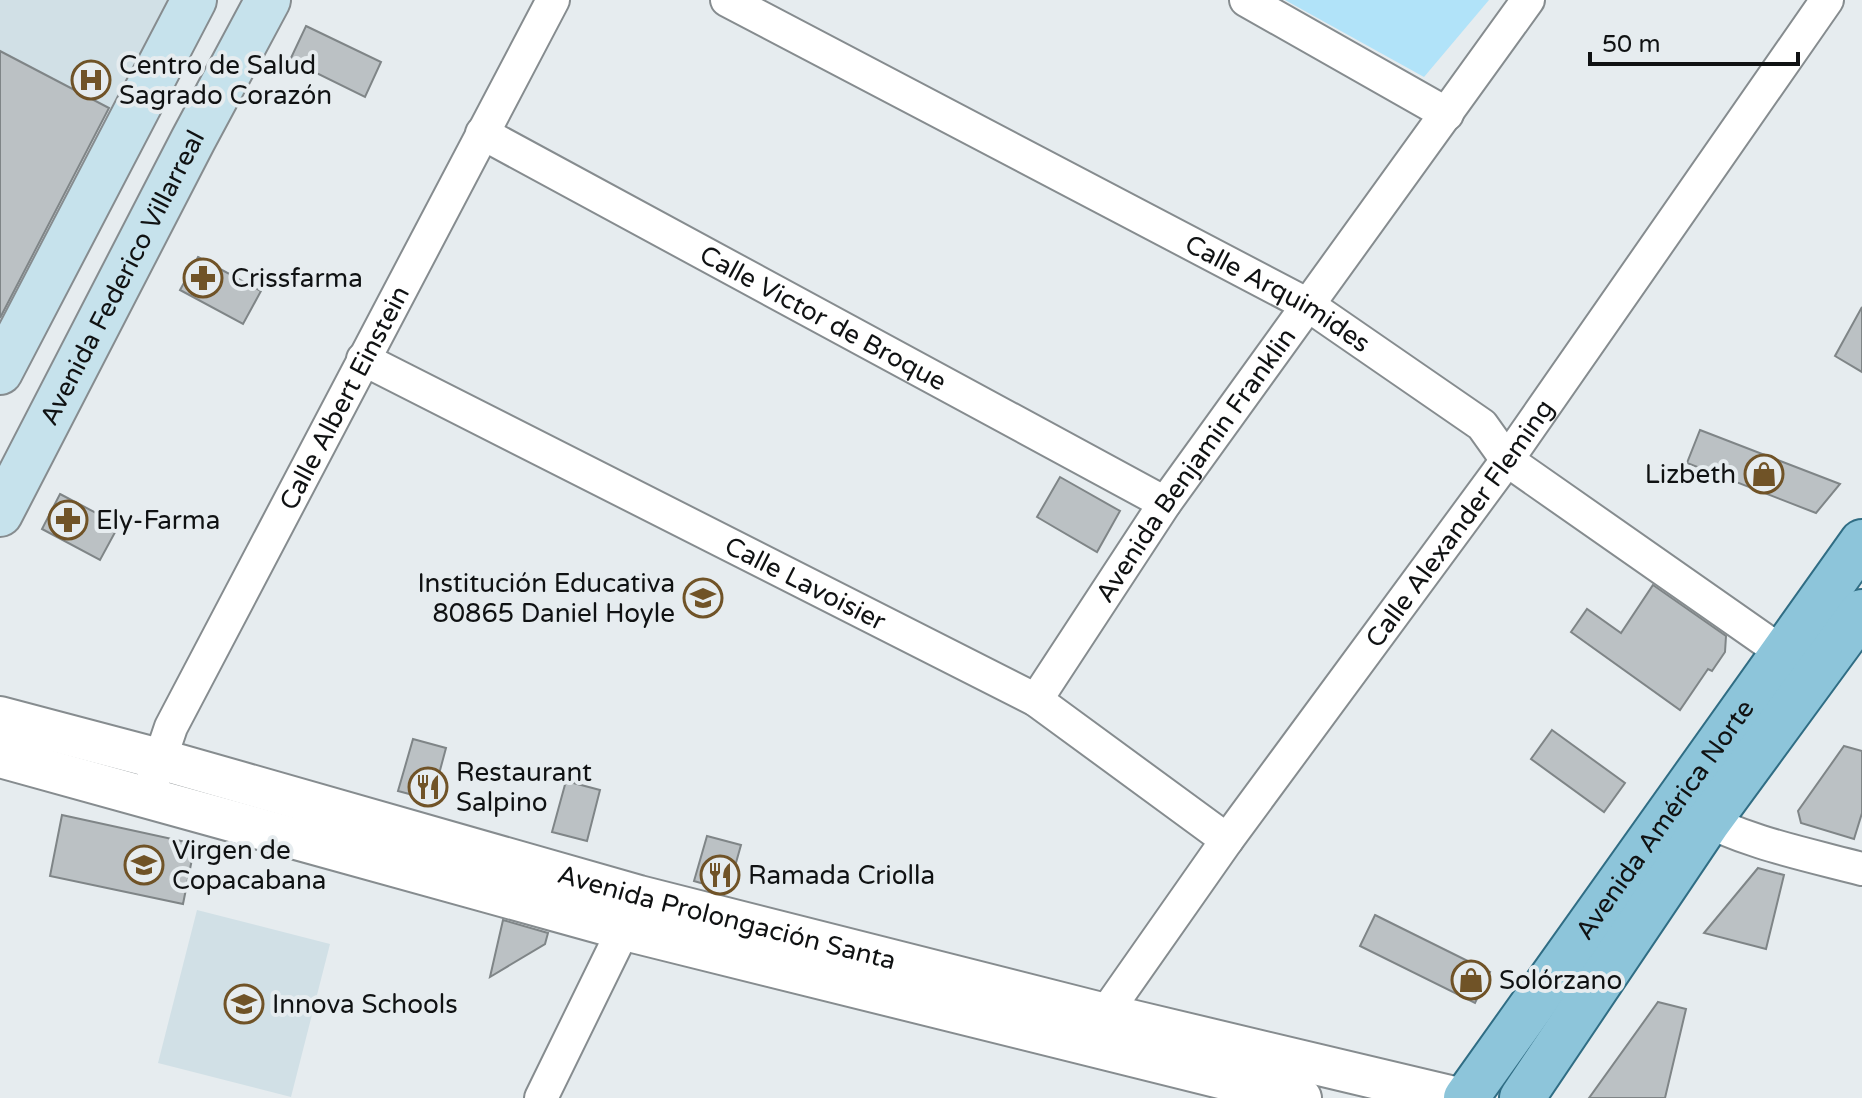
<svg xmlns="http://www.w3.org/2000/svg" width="1862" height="1098" font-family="'Varela Round',sans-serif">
	<rect width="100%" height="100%" fill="#e6ecef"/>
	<!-- built -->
	<path fill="#d1e0e6" d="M0,0H170L110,109L0,51Z
		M197,910L330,944L291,1097L158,1063Z"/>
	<!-- green -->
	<path fill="#b1e3f9" d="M1285,0H1489L1424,77Z"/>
	<!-- building -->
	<path fill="#bbc1c4" stroke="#7f8587" stroke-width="2" d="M306,26L381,62L365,97L290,60Z
		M0,51L109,108L0,318Z
		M198,257L261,291L243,324L180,290Z
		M1862,307V372L1835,356Z
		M1700,430L1840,484L1816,513L1687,463Z
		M1060,477L1120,511L1097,552L1037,517Z
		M60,494L119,525L100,560L42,529Z
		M1653,585L1726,636L1725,652L1712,671L1708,669L1680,710L1571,632L1587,609L1621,633Z
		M1552,730L1625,783L1604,812L1531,759Z
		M413,739L446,748L432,800L398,791Z
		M1844,746L1862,751V813L1854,839L1801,823L1798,811Z
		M566,781L600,790L587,841L552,832Z
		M62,815L195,844L183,904L50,876Z
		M707,836L741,845L728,891L694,881Z
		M1758,868L1784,875L1766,949L1704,933Z
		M1375,915L1490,972L1475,1003L1360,946Z
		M503,920L548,933L545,944L490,977Z
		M1658,1002L1686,1009L1665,1098H1589Z"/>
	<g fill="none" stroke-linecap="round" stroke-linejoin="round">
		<defs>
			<g id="minor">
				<path id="s1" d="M727,0L1308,305L1482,425L1507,460L1783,653"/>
				<path d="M1246,0L1447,114"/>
				<path id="s2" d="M482,133L1165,503"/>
				<path id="s3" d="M363,359L1036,700L1227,840"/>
				<path id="s4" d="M1036,700L1165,503L1528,0"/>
				<path id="s5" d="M153,780L171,727L553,0"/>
				<path d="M1692,813C1744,842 1805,854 1862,869"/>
				<path id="s6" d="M1100,1034L1105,1014L1227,840L1507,460L1827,0"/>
				<path d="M541,1098L633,910"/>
			</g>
			<g id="tertiary">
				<path id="s7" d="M0,717L159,759L639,896L1105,1014L1458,1098"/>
				<path d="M0,757L625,930L1301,1098"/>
			</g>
			<g id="secondary">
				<path d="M0,372L194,0"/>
				<path id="s8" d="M0,514L193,140L268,0"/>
			</g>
			<g id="primary">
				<path id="s9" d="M1466,1098L1862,542"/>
				<path d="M1522,1098L1708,822L1862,612"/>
			</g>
		</defs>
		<!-- minor casing -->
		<use href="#minor" stroke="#868c8f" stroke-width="36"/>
		<!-- tertiary casing -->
		<use href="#tertiary" stroke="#868c8f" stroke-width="44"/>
		<!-- secondary casing -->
		<use href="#secondary" stroke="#868c8f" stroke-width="48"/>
		<!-- primary casing -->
		<use href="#primary" stroke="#306d84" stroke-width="48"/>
		<!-- minor -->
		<use href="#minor" stroke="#fff" stroke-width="32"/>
		<!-- tertiary -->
		<use href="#tertiary" stroke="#fff" stroke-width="40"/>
		<!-- secondary -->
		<use href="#secondary" stroke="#c6e2ec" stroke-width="44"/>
		<!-- primary -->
		<use href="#primary" stroke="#8dc5da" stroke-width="44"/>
	</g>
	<!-- icons -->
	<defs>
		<symbol id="hospital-ring" viewBox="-11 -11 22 22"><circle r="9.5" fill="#e6ecef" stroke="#705327" stroke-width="1.5"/><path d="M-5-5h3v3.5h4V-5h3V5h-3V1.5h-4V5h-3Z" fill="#705327"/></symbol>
		<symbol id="pharmacy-ring" viewBox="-11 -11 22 22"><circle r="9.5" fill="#e6ecef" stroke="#705327" stroke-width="1.5"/><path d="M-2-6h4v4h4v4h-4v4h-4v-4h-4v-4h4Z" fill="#705327"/></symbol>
		<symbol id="shop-ring" viewBox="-11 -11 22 22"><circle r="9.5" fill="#e6ecef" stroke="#705327" stroke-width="1.5"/><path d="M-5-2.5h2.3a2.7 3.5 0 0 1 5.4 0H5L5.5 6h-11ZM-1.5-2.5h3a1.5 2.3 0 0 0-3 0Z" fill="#705327"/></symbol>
		<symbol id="school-ring" viewBox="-11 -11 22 22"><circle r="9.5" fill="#e6ecef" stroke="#705327" stroke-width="1.5"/><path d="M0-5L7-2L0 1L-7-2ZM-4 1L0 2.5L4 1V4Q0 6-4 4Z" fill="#705327"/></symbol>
		<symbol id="restaurant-ring" viewBox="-11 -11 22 22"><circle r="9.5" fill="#e6ecef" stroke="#705327" stroke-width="1.5"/><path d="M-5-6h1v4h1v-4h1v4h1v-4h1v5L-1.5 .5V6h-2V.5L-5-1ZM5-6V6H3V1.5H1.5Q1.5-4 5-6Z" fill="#705327"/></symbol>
	</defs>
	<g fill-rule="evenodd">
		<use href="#hospital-ring" x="69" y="58" width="44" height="44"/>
		<use href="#pharmacy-ring" x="181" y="256" width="44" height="44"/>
		<use href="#shop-ring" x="1742" y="452" width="44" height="44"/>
		<use href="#pharmacy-ring" x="46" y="498" width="44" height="44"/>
		<use href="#school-ring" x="681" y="576" width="44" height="44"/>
		<use href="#restaurant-ring" x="406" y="765" width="44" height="44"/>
		<use href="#school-ring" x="122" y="843" width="44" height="44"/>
		<use href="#restaurant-ring" x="698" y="853" width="44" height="44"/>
		<use href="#shop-ring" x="1449" y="958" width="44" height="44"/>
		<use href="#school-ring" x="222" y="982" width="44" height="44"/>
	</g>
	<g text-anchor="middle" stroke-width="8" stroke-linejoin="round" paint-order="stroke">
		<!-- poi labels -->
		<g font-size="26" fill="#101213" stroke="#e6ecef" text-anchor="start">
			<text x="119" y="74">Centro de Salud<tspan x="119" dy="30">Sagrado Corazón</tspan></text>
			<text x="231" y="287">Crissfarma</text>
			<text x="1736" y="483" text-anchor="end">Lizbeth</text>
			<text x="96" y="529">Ely-Farma</text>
			<text x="675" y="592" text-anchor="end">Institución Educativa<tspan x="675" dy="30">80865 Daniel Hoyle</tspan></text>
			<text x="456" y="781">Restaurant<tspan x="456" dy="30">Salpino</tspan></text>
			<text x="172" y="859">Virgen de<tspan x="172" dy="30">Copacabana</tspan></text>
			<text x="748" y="884">Ramada Criolla</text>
			<text x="1499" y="989">Solórzano</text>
			<text x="272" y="1013">Innova Schools</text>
		</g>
		<!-- street labels -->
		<g font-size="26" fill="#101213" stroke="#e6ecef">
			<text dy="9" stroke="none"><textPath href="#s8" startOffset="266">Avenida Federico Villarreal</textPath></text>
			<text dy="9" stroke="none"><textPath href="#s1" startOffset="624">Calle Arquimides</textPath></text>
			<text dy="9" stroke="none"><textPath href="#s2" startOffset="388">Calle Victor de Broque</textPath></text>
			<text dy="9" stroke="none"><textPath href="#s5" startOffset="428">Calle Albert Einstein</textPath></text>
			<text dy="9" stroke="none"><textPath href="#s4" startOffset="284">Avenida Benjamin Franklin</textPath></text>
			<text dy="9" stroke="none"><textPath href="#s6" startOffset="626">Calle Alexander Fleming</textPath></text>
			<text dy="9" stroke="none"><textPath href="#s3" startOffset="496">Calle Lavoisier</textPath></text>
			<text dy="9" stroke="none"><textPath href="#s9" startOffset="342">Avenida América Norte</textPath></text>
			<text dy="9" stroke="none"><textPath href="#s7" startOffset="754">Avenida Prolongación Santa</textPath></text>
		</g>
	</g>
	<!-- scale -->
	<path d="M1590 52v12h208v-12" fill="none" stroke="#101213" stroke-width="4"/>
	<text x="1602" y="52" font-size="24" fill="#101213" stroke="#e6ecef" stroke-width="6" paint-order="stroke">50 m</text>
</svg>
